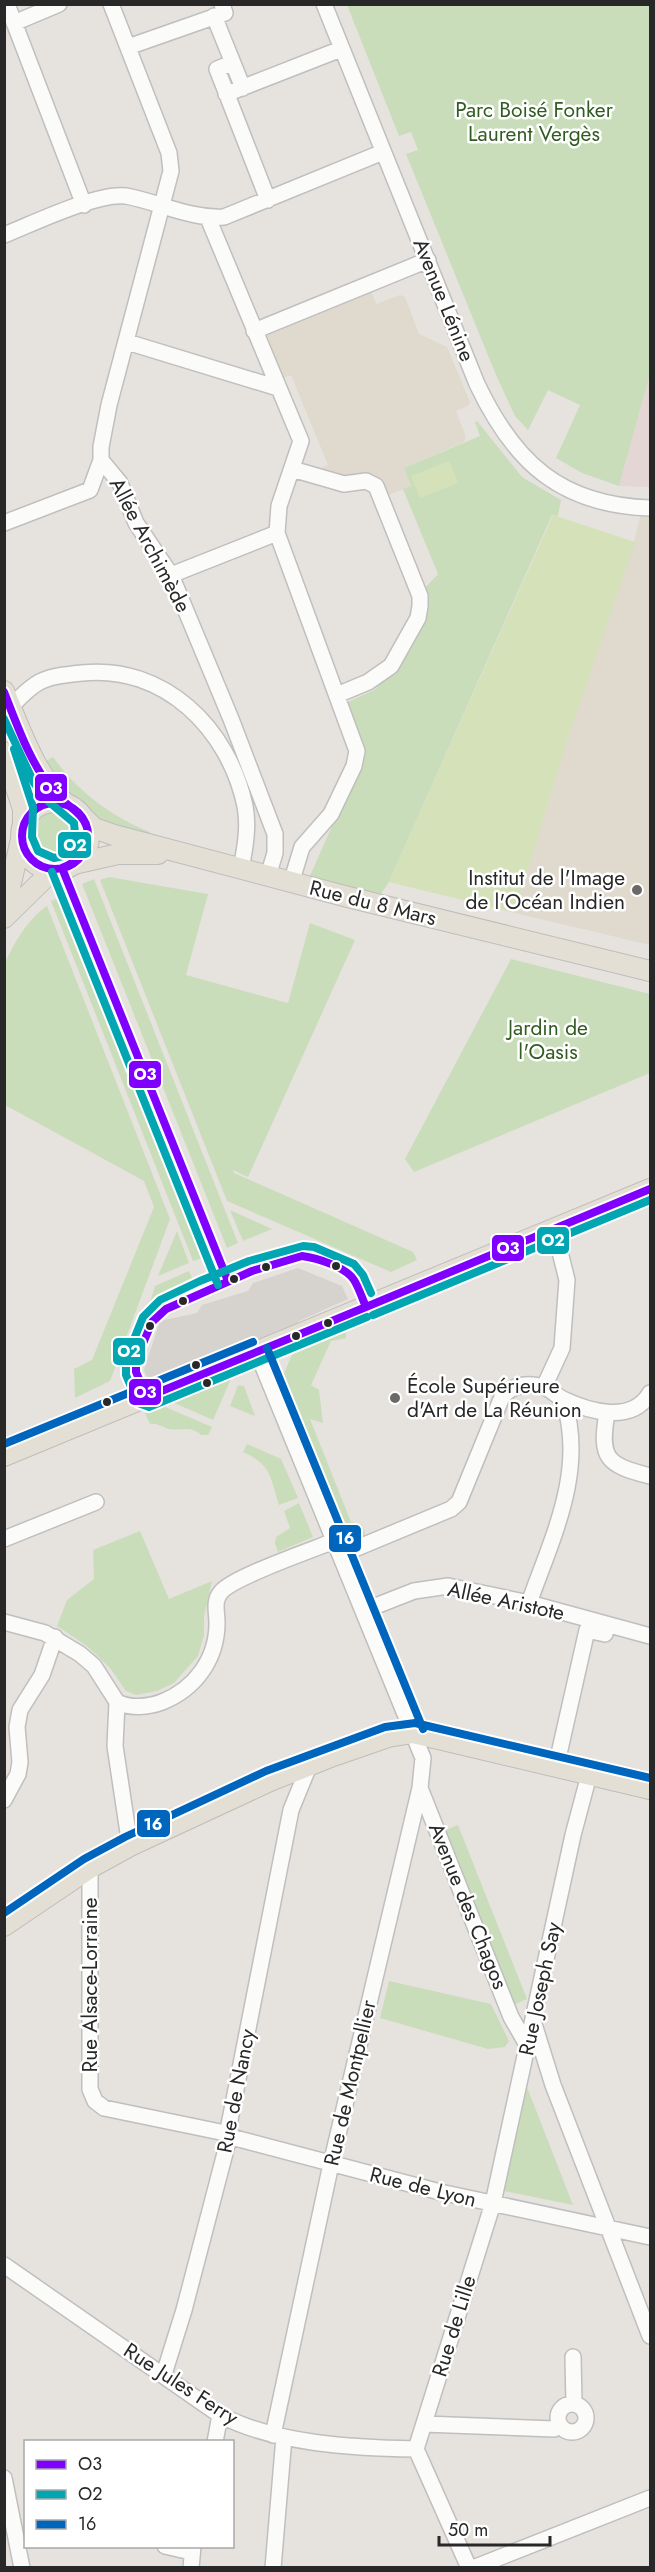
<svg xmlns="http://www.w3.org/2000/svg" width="655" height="2572" font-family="Jost,sans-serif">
	<rect width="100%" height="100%" fill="#e6e2de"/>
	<!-- education -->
	<path fill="#e0d9cd" d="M371,291L376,304L400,295L405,297L419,334L447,347L470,402L468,406L456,411L466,437L464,442L404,468L411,486L387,496L380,480L362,474L346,481L322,474L319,469L328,465L291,375L280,379L263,334Z
		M641,514H650V945L515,913L568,738L634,542Z"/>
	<!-- medical -->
	<path fill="#e3d6d5" d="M650,374V487L619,486L623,471Z"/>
	<!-- green -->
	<path fill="#caddbb" d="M347,5H650V374L619,486L582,473L556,458L580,405L548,390L528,430L515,416L496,375L406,154L418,150L411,132L399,136Z
		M477,421L522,477L561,500L558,516L552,515L389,882L380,895L309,878L364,754L346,703L374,690L394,671L424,621L428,606L426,587L438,574L403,489L411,486L404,468L480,436L475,422Z
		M53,757C77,791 112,817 150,832L148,839C134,835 115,833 103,826C77,811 60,786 44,762Z
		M30,766L52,794L29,805L19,771Z
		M29 835a26 26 0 1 1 52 0a26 26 0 1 1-52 0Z
		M109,877L208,894L186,975L288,1003L310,923L355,940L248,1177L233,1170L234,1173L413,1252L417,1260L391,1272L227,1201L100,880Z
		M94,879L238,1243L227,1248L82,884Z
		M62,897L205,1257L193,1261L51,901Z
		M47,906L170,1219L110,1381L75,1398L74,1369L92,1360L154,1207L144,1181L5,1105V963C14,943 28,919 47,906Z
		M511,959L650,994V1073L414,1172L405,1159Z
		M230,1210L272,1229L243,1241Z
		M177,1231L189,1263L158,1276Z
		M189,1271L196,1287L149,1306L155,1286Z
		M346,1328V1338L331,1341L311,1385L319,1390L323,1423L310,1419L351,1522L362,1525L365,1533L363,1538L353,1542L283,1376L293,1352Z
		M231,1379L213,1420L172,1402Z
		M238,1385L244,1386L255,1416L230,1406Z
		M163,1406L212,1427L208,1435H201C191,1425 182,1431 169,1429C162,1427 158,1423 150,1424L145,1413Z
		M247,1444L281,1459L298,1498L279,1505C270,1478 272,1465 243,1452Z
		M299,1503L313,1537L278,1552L275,1543L276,1537L290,1528L284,1511Z
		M140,1531L169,1599L212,1581L204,1617V1635L198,1656L174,1683L157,1691L136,1695L126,1691L110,1668L87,1646L57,1626L67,1600L94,1579L93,1550Z
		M458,1825L527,1999L513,2005L443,1831Z
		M389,1981L491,2004L509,2041L505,2047L488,2049L380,2018Z
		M527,2087L573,2205L504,2191Z"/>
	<!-- pitch -->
	<path fill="#d4e1b9" d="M449,461L458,483L420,498L411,476Z
		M553,515L635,542L568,738L515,913L389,882Z"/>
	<!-- plaza -->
	<path fill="#d6d2ce" d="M298,1268L342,1286L348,1299L299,1321L294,1330L151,1387L144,1370L160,1321L197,1313L202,1305L248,1291L253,1283Z"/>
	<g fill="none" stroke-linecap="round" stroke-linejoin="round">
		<defs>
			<path id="minor" d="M7,4L84,205
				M111,4L169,153L171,171L109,405L101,447V460L120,483L136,523L171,575L231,719L275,834V853L268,876
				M324,4L477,384C514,462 560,505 650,508
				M214,16L243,88
				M14,23L59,4
				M128,47L225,13L222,4
				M232,63L217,69L268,200
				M226,94L341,49
				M208,218L301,441L279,506L277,533L357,751L354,766L331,814L302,847L291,883
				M4,235C32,224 98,192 126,196C159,202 189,219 224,217L383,152
				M254,331L428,260
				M127,342L278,388
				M292,469L344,484L366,481L376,486L420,596V606L418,618L391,666L368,682L337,695
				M4,523L90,490L101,460
				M171,575L277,533
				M11,707C37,678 45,677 82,673C164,664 229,729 245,806C249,827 245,848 241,869
				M257,1352L423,1758L420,1788L331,2164L273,2435
				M544,1387L562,1348L567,1280L554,1228
				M607,1413C599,1459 607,1465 650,1476
				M4,1539L96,1502
				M340,1555L451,1509L459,1502L502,1397C512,1385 528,1382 544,1387C551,1389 556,1396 563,1399C590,1412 632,1424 650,1393
				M529,1603C552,1538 587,1469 563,1399
				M363,1611L414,1591L448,1586L529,1603L650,1636
				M4,1622L45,1633L80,1654L94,1666L117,1702L115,1746L130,1846
				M117,1702C130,1709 149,1707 162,1702C195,1689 217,1659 217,1623C217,1612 213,1601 221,1592C233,1577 312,1550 334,1541
				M556,1767L587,1630L605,1634
				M420,1788L511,2017L530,2050
				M4,1800L18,1774L20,1762L17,1727L20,1710L42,1675L55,1637
				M90,1868V2089L95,2101L104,2108L230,2134L235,2138L440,2192L650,2237
				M534,2024L553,2085L650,2336
				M4,2265L220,2415C276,2444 353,2448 416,2449
				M573,2357L574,2404
				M164,2374L184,2310L230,2134L229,2125L291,1810L309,1766
				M558 2418a14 14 0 1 1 28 0a14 14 0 1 1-28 0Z
				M424,2424L554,2429L560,2425
				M215,2442L220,2415
				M416,2449L493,2203L573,1835L589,1775
				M416,2449L469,2568
				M4,2478L22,2568
				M165,2546L191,2552
				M191,2568L193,2546
				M273,2568L284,2437
				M473,2568L650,2498"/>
			<path id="major" d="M4,691C21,731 34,772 65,803
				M4,752L23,809V825
				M21 836a34 34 0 1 1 68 0a34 34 0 1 1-68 0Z
				M83,817L94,828L114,835L348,897L650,971
				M74,864L118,854H158
				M4,904L9,892L21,839
				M4,918L54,869
				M4,1456L650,1189
				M4,1926L90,1868L130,1846L270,1781L333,1756L388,1737L413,1733L650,1789"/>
		</defs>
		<!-- minor casing -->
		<use href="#minor" stroke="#c0bfbf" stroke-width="18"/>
		<!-- major casing -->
		<use href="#major" stroke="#bfbdbc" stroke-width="22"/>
		<!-- minor -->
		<use href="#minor" stroke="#fbfbfa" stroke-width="15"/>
		<!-- major -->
		<use href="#major" stroke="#e3dfd4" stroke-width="20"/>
		<defs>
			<path id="bus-1" d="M4,692C18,727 30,763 54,792C65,806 87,813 88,834C90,851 76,862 62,868
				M22 836a33 33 0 1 1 66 0a33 33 0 1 1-66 0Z
				M62,868L228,1281
				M302,1256C317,1258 346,1267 354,1280C359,1288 362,1298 366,1307L147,1397L136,1372V1360L152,1322L166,1309L252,1271Z
				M366,1307L650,1189"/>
			<path id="bus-2" d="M4,719L34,783L49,802L74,823L76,843L68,855L54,858L38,851L32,837L33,807L14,749
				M52,872L218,1285
				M373,1315L650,1200
				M367,1317L149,1407L138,1403L126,1375V1359L143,1317L160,1300L200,1281L249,1261L303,1246L314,1247L354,1264L363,1275L371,1293"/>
			<path id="bus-3" d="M267,1348L423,1729
				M4,1444L253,1342
				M4,1913L84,1859L125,1837L266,1771L385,1727L415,1723L650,1778"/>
		</defs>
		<!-- bus-1 casing -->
		<use href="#bus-1" stroke="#fff" stroke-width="12"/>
		<!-- bus-2 casing -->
		<use href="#bus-2" stroke="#fff" stroke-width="12"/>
		<!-- bus-3 casing -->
		<use href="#bus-3" stroke="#fff" stroke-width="12"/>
		<!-- bus-1 -->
		<use href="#bus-1" stroke="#8000ff" stroke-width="8"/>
		<!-- bus-2 -->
		<use href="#bus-2" stroke="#02a6b3" stroke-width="8"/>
		<!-- bus-3 -->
		<use href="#bus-3" stroke="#0065bd" stroke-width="8"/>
	</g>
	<!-- markers -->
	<g fill="#6a6968" stroke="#fff" stroke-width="2">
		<circle cx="637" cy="890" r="6"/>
		<circle cx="395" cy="1398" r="6"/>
	</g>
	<g fill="#282828" stroke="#fff" stroke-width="2">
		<circle cx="336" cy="1266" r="5"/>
		<circle cx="266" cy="1267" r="5"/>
		<circle cx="234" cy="1279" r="5"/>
		<circle cx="183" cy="1301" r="5"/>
		<circle cx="328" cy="1323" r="5"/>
		<circle cx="150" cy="1326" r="5"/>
		<circle cx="296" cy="1336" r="5"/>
		<circle cx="196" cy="1365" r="5"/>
		<circle cx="207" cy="1383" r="5"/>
		<circle cx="107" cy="1402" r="5"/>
	</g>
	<g text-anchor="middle" stroke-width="5" stroke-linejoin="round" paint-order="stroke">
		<!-- park labels -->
		<g font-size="21" fill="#305c21" stroke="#fff">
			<text x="534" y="117">Parc Boisé Fonker<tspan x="534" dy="24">Laurent Vergès</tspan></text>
			<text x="548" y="1035">Jardin de<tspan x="548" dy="24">l'Oasis</tspan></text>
		</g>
		<!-- street labels -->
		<g font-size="21" fill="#282828" stroke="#fff">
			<text transform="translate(444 300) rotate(68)" y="7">Avenue Lénine</text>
			<text transform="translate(150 545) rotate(62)" y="7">Allée Archimède</text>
			<text transform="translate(373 903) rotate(14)" y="7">Rue du 8 Mars</text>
			<text transform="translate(506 1601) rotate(12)" y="7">Allée Aristote</text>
			<text transform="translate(468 1906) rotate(68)" y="7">Avenue des Chagos</text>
			<text transform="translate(90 1985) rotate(-90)" y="7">Rue Alsace-Lorraine</text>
			<text transform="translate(540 1989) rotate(-78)" y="7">Rue Joseph Say</text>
			<text transform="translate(350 2083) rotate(-77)" y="7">Rue de Montpellier</text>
			<text transform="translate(236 2091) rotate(-79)" y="7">Rue de Nancy</text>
			<text transform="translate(423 2187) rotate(14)" y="7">Rue de Lyon</text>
			<text transform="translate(454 2326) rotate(-73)" y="7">Rue de Lille</text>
			<text transform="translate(181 2384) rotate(33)" y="7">Rue Jules Ferry</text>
		</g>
		<!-- poi labels -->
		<g font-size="21" fill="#282828" stroke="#fff" text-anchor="end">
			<text x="625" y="885">Institut de l'Image<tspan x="625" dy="24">de l'Océan Indien</tspan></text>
			<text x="407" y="1393" text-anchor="start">École Supérieure<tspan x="407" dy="24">d'Art de La Réunion</tspan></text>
		</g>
	</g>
	<g stroke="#fff" stroke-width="2">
		<rect x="34" y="773" width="34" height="29" rx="6" fill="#8000ff"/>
		<rect x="57" y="831" width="35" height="28" rx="6" fill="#02a6b3"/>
		<rect x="128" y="1060" width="34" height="29" rx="6" fill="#8000ff"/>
		<rect x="536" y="1226" width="34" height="29" rx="6" fill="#02a6b3"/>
		<rect x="491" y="1234" width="34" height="28" rx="6" fill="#8000ff"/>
		<rect x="112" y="1337" width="34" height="29" rx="6" fill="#02a6b3"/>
		<rect x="128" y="1378" width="34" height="28" rx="6" fill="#8000ff"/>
		<rect x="328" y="1524" width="34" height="29" rx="6" fill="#0065bd"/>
		<rect x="136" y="1809" width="35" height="29" rx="6" fill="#0065bd"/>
	</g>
	<g font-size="16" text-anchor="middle" font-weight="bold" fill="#fff">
		<text x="51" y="794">O3</text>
		<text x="75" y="851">O2</text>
		<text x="145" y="1080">O3</text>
		<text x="553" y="1246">O2</text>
		<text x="508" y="1254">O3</text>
		<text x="129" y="1357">O2</text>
		<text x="145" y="1398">O3</text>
		<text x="345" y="1544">16</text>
		<text x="153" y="1830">16</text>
	</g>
	<!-- border -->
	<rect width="655" height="2572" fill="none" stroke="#282828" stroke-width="12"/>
	<!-- legend -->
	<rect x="24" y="2440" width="210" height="108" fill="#ffffff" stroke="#a9a9a9" stroke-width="1.5"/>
	<rect x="36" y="2460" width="30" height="9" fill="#8000ff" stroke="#a9a9a9" stroke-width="1.5"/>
	<text x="78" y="2470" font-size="18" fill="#282828">O3</text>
	<rect x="36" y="2490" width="30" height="9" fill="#02a6b3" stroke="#a9a9a9" stroke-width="1.5"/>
	<text x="78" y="2500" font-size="18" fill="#282828">O2</text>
	<rect x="36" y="2520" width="30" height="9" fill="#0065bd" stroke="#a9a9a9" stroke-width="1.5"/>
	<text x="78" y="2530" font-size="18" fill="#282828">16</text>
	<!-- scale -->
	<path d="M439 2536v9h111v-9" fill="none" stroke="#282828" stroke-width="3"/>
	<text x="448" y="2536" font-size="18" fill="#282828" stroke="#ffffff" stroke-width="4.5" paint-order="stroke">50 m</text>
</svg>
